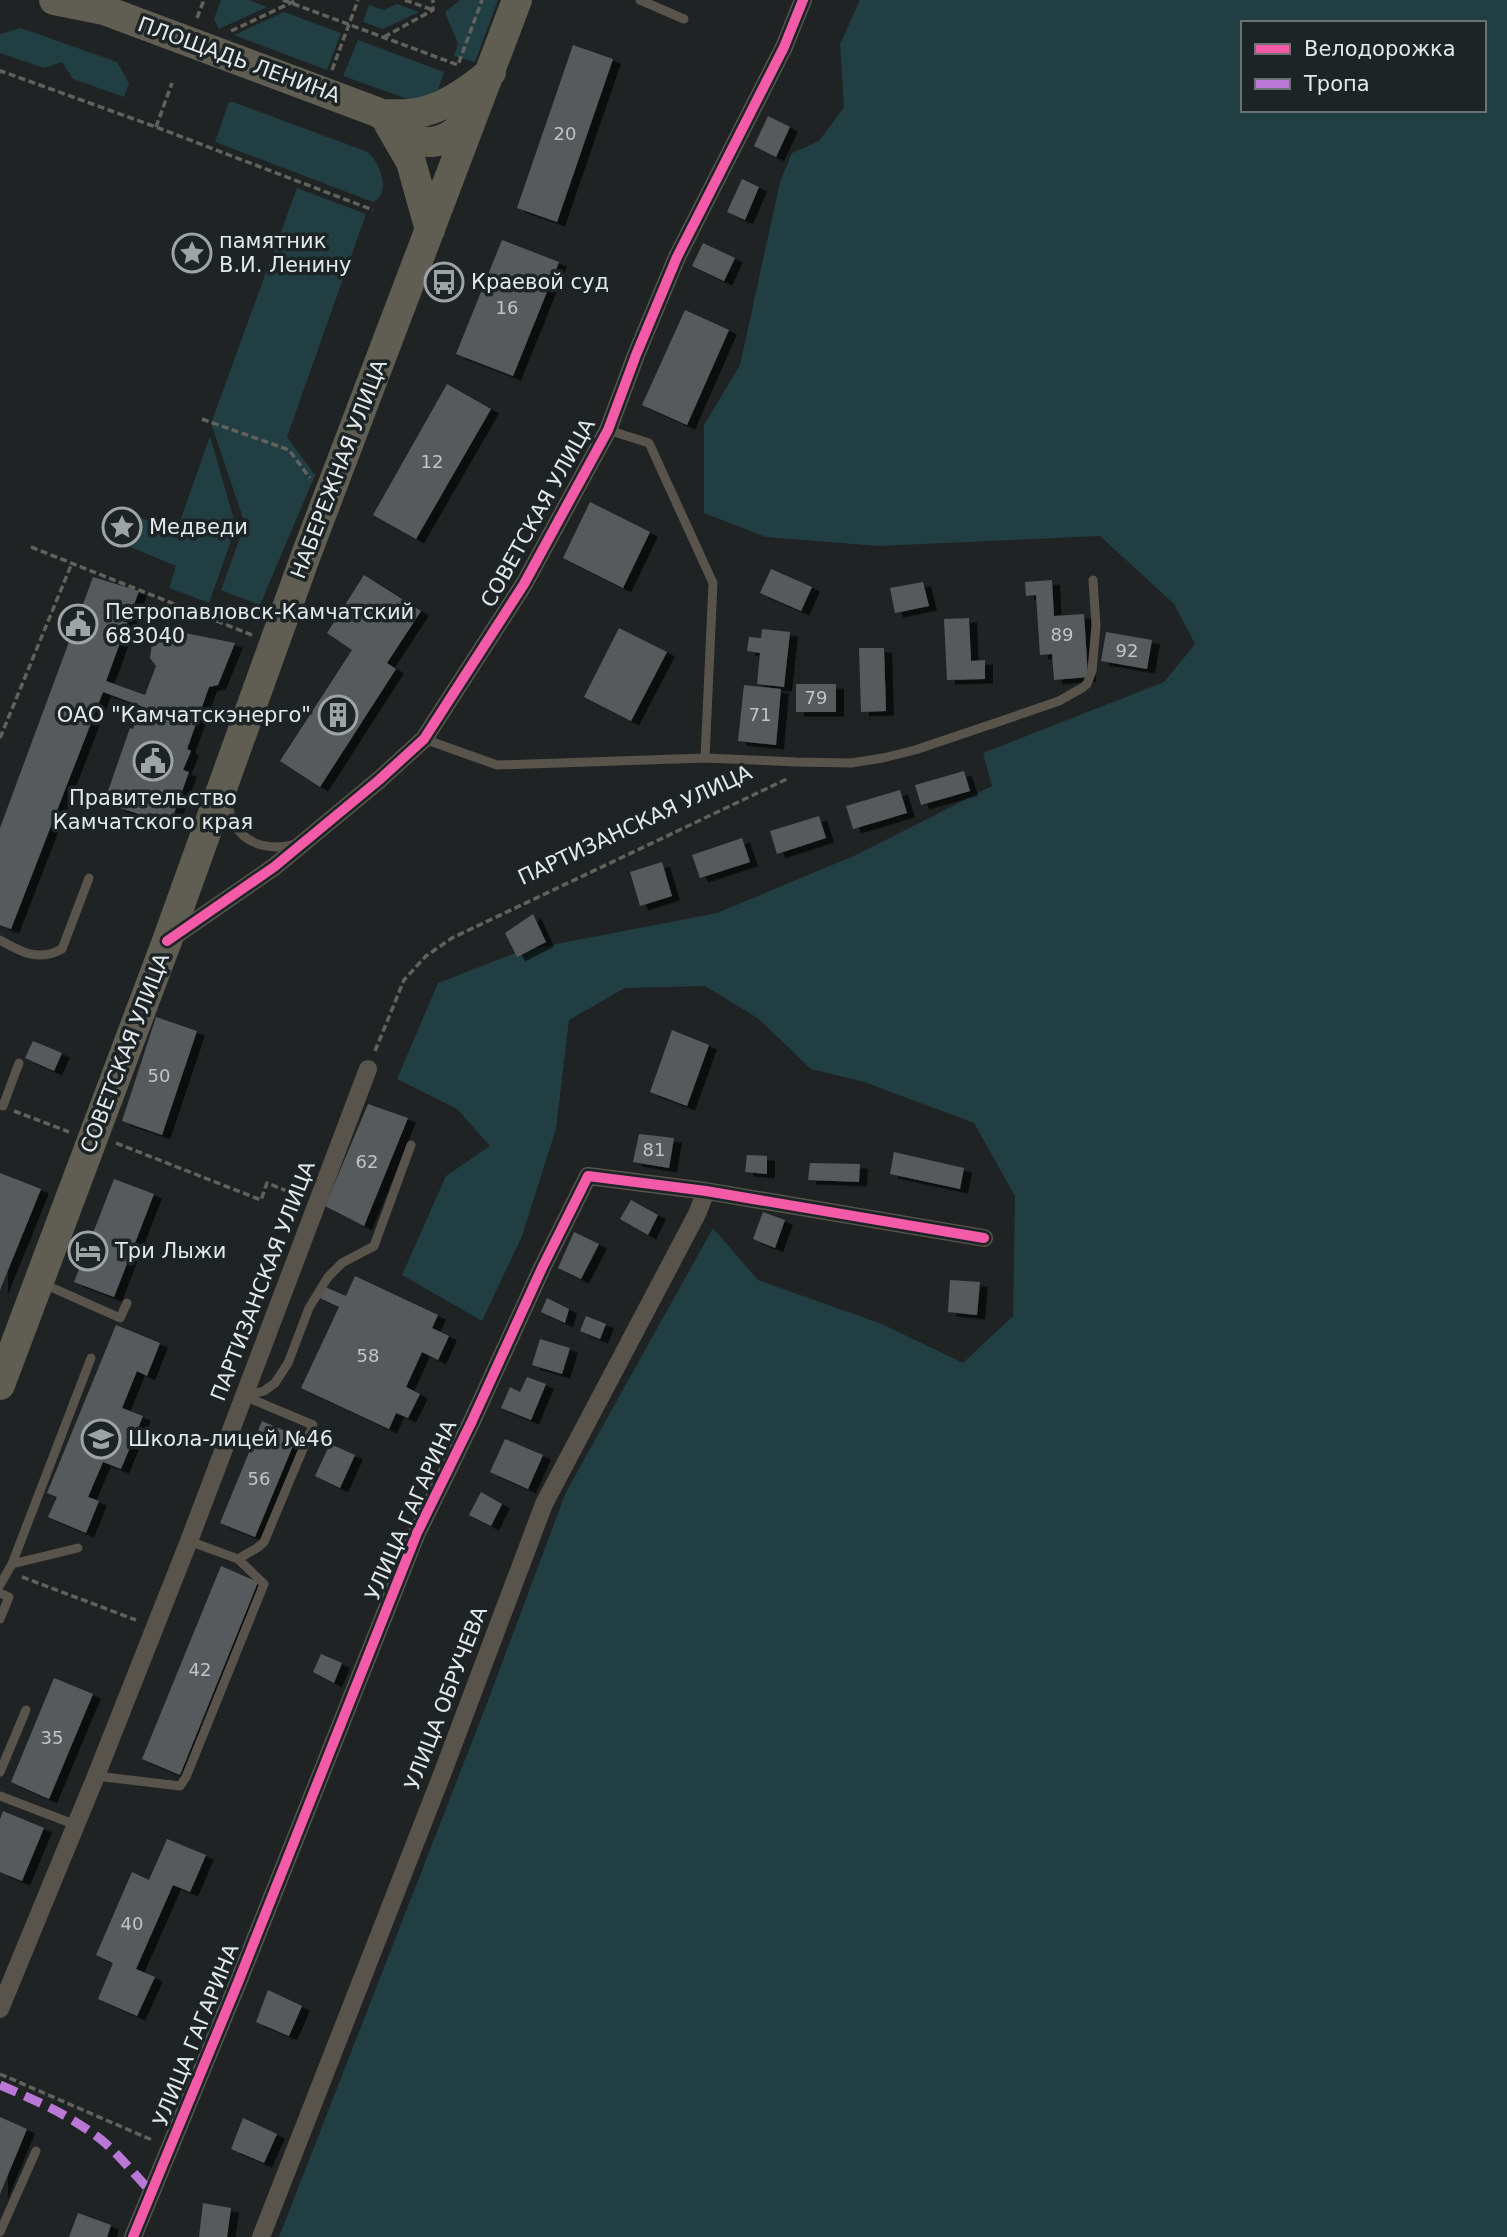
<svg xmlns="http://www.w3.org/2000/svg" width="1507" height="2237" font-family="'DejaVu Sans',sans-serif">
	<defs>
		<filter id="shadow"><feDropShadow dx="8" dy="4.5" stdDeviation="0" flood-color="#0009"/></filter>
	</defs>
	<rect width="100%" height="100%" fill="#1f2323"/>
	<!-- green -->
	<path fill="#213e43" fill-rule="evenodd" d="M221,0H249L267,7L219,29L214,19Z
		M460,0H498L475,62L454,56L458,44L445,12Z
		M860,0H1507V2237H279L486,1706L566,1492L713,1228L758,1280L882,1324L963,1363L1013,1316L1015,1196L974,1123L864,1082L811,1069L759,1019L705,986L625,988L569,1020L556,1129L522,1236L482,1321L402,1275L446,1176L490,1146L457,1109L397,1079L438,983L520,951L717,913L856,855L992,786L983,753L1164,682L1195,644L1174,604L1100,536L878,546L766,537L704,513V425L740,365L780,182L792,153L819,141L844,107L840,44ZM1243,23H1484V110H1243Z
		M397,4L419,12L383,29L363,22L369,5L384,10Z
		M284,12L341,33L327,70L234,35Z
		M21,28L117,62L129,83L124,97L73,79L62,62L44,68L0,53V34Z
		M358,40L444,72L438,90L413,101L343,76Z
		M229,102H233L368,152C380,163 392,193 373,202L215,142Z
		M297,188L366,214L287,437L315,475L260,605L221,590L245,524L211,423Z
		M210,436L236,527L209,603L169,588L176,566L104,536L115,509L177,530Z"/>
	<!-- building -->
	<path fill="#575a5b" filter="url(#shadow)" d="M573,45L613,59L557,222L517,208Z
		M768,116L790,127L776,157L754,146Z
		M742,179L759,187L745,220L727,212Z
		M502,240L559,262L513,376L456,354Z
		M703,243L735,258L724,281L692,266Z
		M685,310L729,330L687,425L642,405Z
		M447,384L491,409L416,539L373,515Z
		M590,502L650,532L623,588L563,558Z
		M771,569L812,587L801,611L760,593Z
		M364,575L421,611L387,663L396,669L320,787L280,761L352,650L327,633Z
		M93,577L139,591L106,681L145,695L156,666L150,658L152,643L160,632L165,629L235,643L218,685L209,687L187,749L191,751L183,770L189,772L172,819L149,813L148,817L117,807L122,795L108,791L130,728L133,729L141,706L103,692L11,929L0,925V828Z
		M1052,580L1054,616L1084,614L1088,677L1054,680L1052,654L1040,655L1036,595L1026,596L1025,582Z
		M923,582L929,606L895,613L890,588Z
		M969,618L971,661L985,660V679L947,680L944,619Z
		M619,628L667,652L631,721L584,697Z
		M762,629L790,632L784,687L757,684L760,653L747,651L749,637L761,638Z
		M1106,632L1152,640L1147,669L1101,661Z
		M859,648H884L886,711L861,712Z
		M796,684H836V712H796Z
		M744,685L781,689L776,745L738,741Z
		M964,771L970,791L921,805L915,785Z
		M900,790L907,813L853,829L846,806Z
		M819,816L826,838L777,854L770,831Z
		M742,838L750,862L700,878L692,855Z
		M662,862L672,896L640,906L630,872Z
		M533,914L546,942L517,957L505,933Z
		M156,1017L197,1031L162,1135L122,1121Z
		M672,1030L709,1045L687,1106L650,1092Z
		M33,1041L62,1053L54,1071L25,1058Z
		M368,1104L408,1118L364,1226L325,1206Z
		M639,1134L674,1138L669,1168L633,1162Z
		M894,1152L964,1168L960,1189L890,1174Z
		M747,1155L767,1156V1174L745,1172Z
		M810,1163L860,1164L859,1182L808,1180Z
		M0,1173L41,1189L0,1290Z
		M114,1179L154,1194L114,1297L74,1282Z
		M631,1200L658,1215L648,1235L620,1219Z
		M763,1212L785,1220L775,1248L753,1239Z
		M574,1232L599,1244L581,1279L558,1268Z
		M355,1276L438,1315L432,1328L449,1336L438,1360L422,1352L406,1387L420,1394L408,1418L396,1413L389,1429L301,1388L339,1307L320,1298L325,1287L346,1296Z
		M950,1280L980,1282L977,1315L948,1312Z
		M547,1298L569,1309L565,1323L541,1312Z
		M586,1316L606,1324L600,1339L580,1331Z
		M116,1325L160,1343L147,1376L137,1371L122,1408L143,1416L121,1469L103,1462L88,1497L99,1501L86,1533L48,1517L57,1497L47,1493Z
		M540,1339L570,1348L562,1374L532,1365Z
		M527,1377L546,1384L531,1420L501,1408L510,1387L520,1392Z
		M262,1421L297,1436L255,1537L220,1523Z
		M505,1439L543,1455L528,1489L490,1472Z
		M330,1444L355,1455L340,1488L315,1476Z
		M481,1492L502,1504L491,1526L469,1515Z
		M221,1566L258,1582L180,1775L142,1759Z
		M321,1654L342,1663L334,1683L313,1672Z
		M54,1678L93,1694L49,1799L11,1782Z
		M3,1811L44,1828L22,1881L0,1872V1819Z
		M167,1839L206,1855L190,1892L173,1885L136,1969L155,1977L137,2016L98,1999L113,1963L96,1955L132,1872L149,1880Z
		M268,1990L302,2006L289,2036L256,2022Z
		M0,2117L27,2129L0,2194Z
		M243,2118L277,2134L264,2163L231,2149Z
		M203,2203L231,2208L227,2237H199Z
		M78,2213L111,2225L107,2237H69Z"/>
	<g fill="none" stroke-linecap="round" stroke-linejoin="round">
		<!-- path -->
		<path stroke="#62625d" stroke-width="3.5" stroke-dasharray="7 3.5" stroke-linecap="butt" d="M283,0L458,65L482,0
			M405,0L433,10
			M197,18L204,0
			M231,31L297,0
			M384,37L433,10V0
			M332,70L358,0
			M0,73L1,71L156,127L373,210
			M156,127L172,83
			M202,419L289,450L310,478
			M31,547L252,635
			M0,738L72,563
			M375,1051L404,980L426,956L452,938L789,778
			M14,1111L69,1132
			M116,1143L261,1200L267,1183L300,1196
			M22,1577L136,1620
			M0,2074L152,2140"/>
		<!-- service -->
		<path stroke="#58544c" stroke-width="9" d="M640,0L684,19
			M608,430L649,443L713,583L705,758
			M424,739L497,765L705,758L796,762L851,763L883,758L915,750L1001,721L1059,701L1082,688L1087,684L1092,671L1096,625L1093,580
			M227,800C229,808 230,816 234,823C245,846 273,851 295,844
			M0,940C21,952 38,962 62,949L89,878
			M0,1105L3,1106L19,1063
			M44,1284L120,1318L127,1303
			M244,1396L264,1391L275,1383L288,1363L309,1308L328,1277L342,1263L374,1246L411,1145
			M238,1559L257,1548L264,1542L313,1425L244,1396
			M12,1564L91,1358
			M0,1585L12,1564L78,1548
			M0,1593L9,1597L0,1619
			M0,1772L26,1710
			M96,1776L180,1786L186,1777L264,1584L238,1559L189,1541
			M0,1796L76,1825
			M0,2232L36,2151"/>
		<!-- minor -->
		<path stroke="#58544c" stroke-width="18" d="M170,939L274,867L379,780L424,739L524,584L608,430L636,355L677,257L784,47L803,0
			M0,2009L96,1776L189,1541L368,1069
			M133,2237L239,1980L417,1533L472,1421L542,1268L588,1176L706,1191L984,1238
			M261,2237L441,1777L544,1504L697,1214L706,1191"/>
		<!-- primary -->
		<path stroke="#605e53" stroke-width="30" d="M54,0L104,10L377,112C390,118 399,132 412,138C438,150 457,133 473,115
			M382,114C393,114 405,115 416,113C443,109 470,90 491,72
			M389,124L411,162L430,230
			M0,1385L167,941L306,555L517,0"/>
		<!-- quiet -->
		<path stroke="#ba77d6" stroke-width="9" stroke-dasharray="18 9" stroke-linecap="butt" d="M0,2085C37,2101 72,2116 104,2142C121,2157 136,2176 152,2193"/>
		<defs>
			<path id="cycleway" d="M167,941L274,867L379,780L424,739L524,584L608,430L636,355L677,257L784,47L803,0
				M133,2237L239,1980L417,1533L472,1421L542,1268L588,1176L706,1191L984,1238"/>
		</defs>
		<!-- cycleway casing -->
		<use href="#cycleway" stroke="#1d2425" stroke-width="15"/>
		<!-- cycleway -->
		<use href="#cycleway" stroke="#f35aa7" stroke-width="10"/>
	</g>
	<!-- icons -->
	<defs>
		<symbol id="sight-ring" viewBox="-11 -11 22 22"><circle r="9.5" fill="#1d2425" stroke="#9ea3a4" stroke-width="1.5"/><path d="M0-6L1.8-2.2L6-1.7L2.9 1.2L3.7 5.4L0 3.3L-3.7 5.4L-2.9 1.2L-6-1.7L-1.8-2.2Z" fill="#9ea3a4"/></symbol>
		<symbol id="bus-ring" viewBox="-11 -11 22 22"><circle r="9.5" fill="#1d2425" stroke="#9ea3a4" stroke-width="1.5"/><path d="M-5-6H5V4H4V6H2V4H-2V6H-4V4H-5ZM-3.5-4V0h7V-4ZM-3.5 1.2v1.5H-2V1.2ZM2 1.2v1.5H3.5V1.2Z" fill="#9ea3a4"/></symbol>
		<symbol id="civic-ring" viewBox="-11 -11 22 22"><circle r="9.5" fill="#1d2425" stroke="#9ea3a4" stroke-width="1.5"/><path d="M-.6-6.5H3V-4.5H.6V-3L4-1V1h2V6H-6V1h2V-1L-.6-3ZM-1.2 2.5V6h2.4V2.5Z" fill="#9ea3a4"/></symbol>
		<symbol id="building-ring" viewBox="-11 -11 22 22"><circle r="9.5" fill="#1d2425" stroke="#9ea3a4" stroke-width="1.5"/><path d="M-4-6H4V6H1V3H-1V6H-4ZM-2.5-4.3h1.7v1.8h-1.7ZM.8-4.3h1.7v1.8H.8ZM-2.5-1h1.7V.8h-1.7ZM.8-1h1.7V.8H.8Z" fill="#9ea3a4"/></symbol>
		<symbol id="hotel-ring" viewBox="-11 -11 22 22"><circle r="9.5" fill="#1d2425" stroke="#9ea3a4" stroke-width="1.5"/><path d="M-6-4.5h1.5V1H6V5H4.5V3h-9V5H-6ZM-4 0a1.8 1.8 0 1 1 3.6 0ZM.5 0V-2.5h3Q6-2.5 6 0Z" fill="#9ea3a4"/></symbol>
		<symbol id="school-ring" viewBox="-11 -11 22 22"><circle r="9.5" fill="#1d2425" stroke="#9ea3a4" stroke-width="1.5"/><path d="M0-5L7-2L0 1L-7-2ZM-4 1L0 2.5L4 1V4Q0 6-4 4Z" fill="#9ea3a4"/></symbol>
	</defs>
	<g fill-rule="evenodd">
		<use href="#sight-ring" x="170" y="231" width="44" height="44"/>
		<use href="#bus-ring" x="422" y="260" width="44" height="44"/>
		<use href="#sight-ring" x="100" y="505" width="44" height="44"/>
		<use href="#civic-ring" x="56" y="602" width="44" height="44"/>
		<use href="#building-ring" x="316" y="693" width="44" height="44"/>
		<use href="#civic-ring" x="131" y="739" width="44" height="44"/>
		<use href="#hotel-ring" x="66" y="1229" width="44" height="44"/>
		<use href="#school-ring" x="79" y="1417" width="44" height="44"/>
	</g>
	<g text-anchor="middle" stroke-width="7" stroke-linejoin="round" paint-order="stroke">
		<!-- number labels -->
		<g font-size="18" fill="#c0c4c6">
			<text x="565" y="140">20</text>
			<text x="507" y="314">16</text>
			<text x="432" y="468">12</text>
			<text x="1062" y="641">89</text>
			<text x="1127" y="657">92</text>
			<text x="816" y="704">79</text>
			<text x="760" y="721">71</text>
			<text x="159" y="1082">50</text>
			<text x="654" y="1156">81</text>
			<text x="367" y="1168">62</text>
			<text x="368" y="1362">58</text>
			<text x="259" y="1485">56</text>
			<text x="200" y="1676">42</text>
			<text x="52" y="1744">35</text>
			<text x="132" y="1930">40</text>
		</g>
		<!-- street labels -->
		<g font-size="21" fill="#e3e8e9" stroke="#1d2425">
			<text transform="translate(239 60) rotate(20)" y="7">ПЛОЩАДЬ ЛЕНИНА</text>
			<text transform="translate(339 469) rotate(-69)" y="7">НАБЕРЕЖНАЯ УЛИЦА</text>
			<text transform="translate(538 513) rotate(-61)" y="7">СОВЕТСКАЯ УЛИЦА</text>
			<text transform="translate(635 825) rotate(-25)" y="7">ПАРТИЗАНСКАЯ УЛИЦА</text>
			<text transform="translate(125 1053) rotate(-69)" y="7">СОВЕТСКАЯ УЛИЦА</text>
			<text transform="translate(263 1281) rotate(-69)" y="7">ПАРТИЗАНСКАЯ УЛИЦА</text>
			<text transform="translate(411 1510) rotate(-66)" y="7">УЛИЦА ГАГАРИНА</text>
			<text transform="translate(446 1698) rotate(-69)" y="7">УЛИЦА ОБРУЧЕВА</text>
			<text transform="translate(196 2035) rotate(-68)" y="7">УЛИЦА ГАГАРИНА</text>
		</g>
		<!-- poi labels -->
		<g font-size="21" fill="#e3e8e9" stroke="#1d2425" text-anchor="start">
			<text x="219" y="248">памятник<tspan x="219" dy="24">В.И. Ленину</tspan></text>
			<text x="471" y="289">Краевой суд</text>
			<text x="149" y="534">Медведи</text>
			<text x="105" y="619">Петропавловск-Камчатский<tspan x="105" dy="24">683040</tspan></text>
			<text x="311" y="722" text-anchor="end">ОАО "Камчатскэнерго"</text>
			<text x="153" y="805" text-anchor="middle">Правительство<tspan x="153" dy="24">Камчатского края</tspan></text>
			<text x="115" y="1258">Три Лыжи</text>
			<text x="128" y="1446">Школа-лицей №46</text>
		</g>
	</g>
	<!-- legend -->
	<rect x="1241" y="21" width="245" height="91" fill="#1d2425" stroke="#6c7273" stroke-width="2"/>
	<rect x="1255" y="44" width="35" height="10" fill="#f35aa7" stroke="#6c7273" stroke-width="2"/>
	<text x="1304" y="56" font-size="21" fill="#e3e8e9">Велодорожка</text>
	<rect x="1255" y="79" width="35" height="10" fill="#ba77d6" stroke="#6c7273" stroke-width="2"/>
	<text x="1304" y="91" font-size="21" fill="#e3e8e9">Тропа</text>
</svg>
